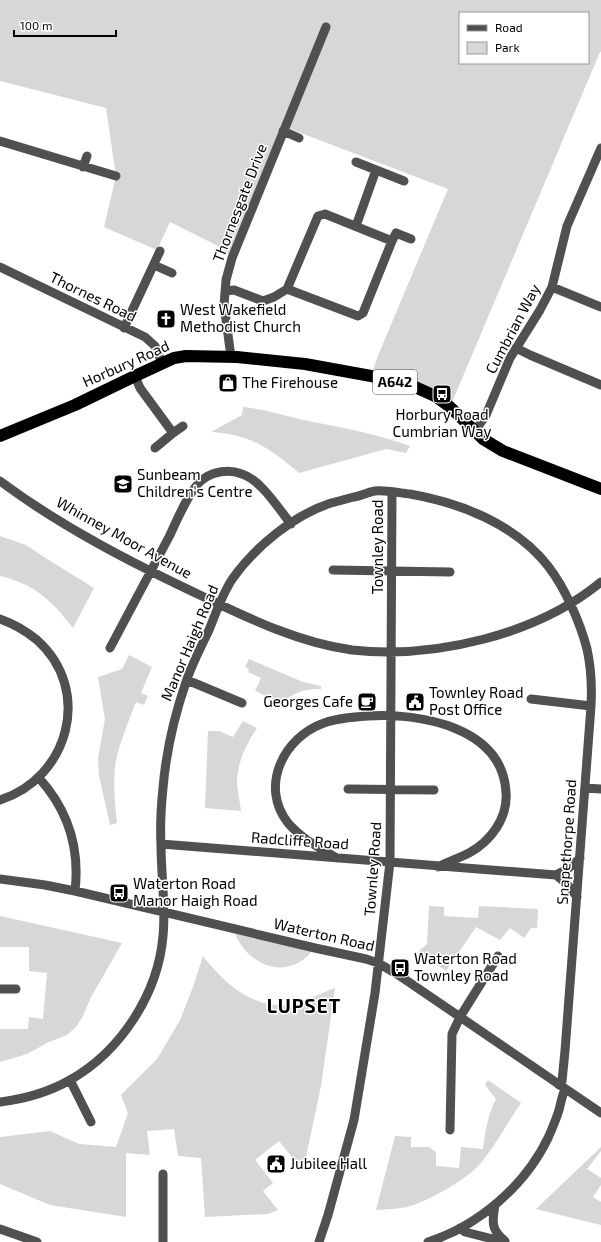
<svg xmlns="http://www.w3.org/2000/svg" width="601" height="1242" font-family="'Exo 2',sans-serif">
	<rect width="100%" height="100%" fill="#fff"/>
	<!-- green -->
	<path fill="#d7d7d7" fill-rule="evenodd" d="M0,0H601V52H600L450,407L371,376L377,358L448,189L285,127L232,258L216,245L170,222L157,250L104,227L116,176L106,108L0,81ZM460,13H588V63H460Z
		M243,407C263,409 282,415 303,420C339,427 375,433 410,446L406,453L386,449L299,473C271,449 250,434 211,432L242,415Z
		M0,536L26,545L44,557L94,588L73,628C52,601 35,584 0,576Z
		M129,655L152,667L141,693L148,696L144,705L136,702C129,720 117,749 115,767C113,785 115,804 117,823L110,825L99,776L98,758L105,719L98,677L122,669Z
		M249,659L303,682L321,686V689C302,689 296,692 281,703L255,691L261,678L248,672L249,669L245,667Z
		M243,721L257,728C247,743 238,761 237,780C237,790 240,801 241,811L205,808L208,731H219L233,737Z
		M429,906L444,907V916L478,918L479,906L538,909L537,928H531L524,938L510,928L500,940L476,927L446,971L418,952L427,944Z
		M0,916L122,943L90,999L83,1016L76,1027L67,1035L49,1042L27,1054L0,1062V1029H28L29,1017L43,1019L47,973L29,971V947H0Z
		M233,928L315,948C309,955 302,962 293,965C267,975 240,953 233,928Z
		M203,956C224,983 251,1008 288,1005C302,1003 321,993 335,988L321,1086L303,1171L279,1141L255,1160L273,1183L263,1191L278,1210L268,1214L205,1217L201,1158L178,1156L174,1129L147,1131L150,1155L126,1153V1217L50,1205L0,1184V1137L50,1131L79,1144L116,1147L128,1113L121,1095L157,1059L180,1020L193,987Z
		M488,1080L521,1103C507,1123 496,1145 480,1164C465,1181 428,1201 407,1207C397,1209 386,1209 376,1210L395,1136L411,1137V1147H429L436,1152V1166L459,1168L461,1147L483,1149C485,1132 488,1114 496,1099L485,1085Z
		M601,1147V1151L587,1169L601,1178V1185L593,1197L601,1202V1225L536,1209Z"/>
	<g fill="none" stroke-linecap="round" stroke-linejoin="round">
		<!-- minor -->
		<path stroke="#505050" stroke-width="9" d="M283,131L299,138
			M0,141L116,176
			M356,162L404,181
			M83,167L87,156
			M356,226L376,170
			M392,241L396,233L411,239
			M154,265L172,273
			M0,267L145,337L155,346L162,363
			M552,287L601,307
			M226,291L234,290L263,301L274,297L287,289L318,216L325,214L392,241L363,313L358,316L287,289
			M124,328L160,251
			M516,348L530,355L601,385
			M231,357L224,305L226,280L232,258L326,27
			M135,376L140,388L173,433L155,448
			M475,431L486,415L510,358L540,310L552,287L567,226L601,148
			M173,433L183,426
			M0,481C63,528 134,564 204,597C250,619 300,643 352,650C434,659 537,635 601,582
			M333,570L450,572
			M0,619C14,624 26,631 37,640C93,690 69,778 0,800
			M110,648C130,610 150,573 170,535C177,520 190,489 202,480C213,471 229,469 242,474C261,480 278,508 291,524
			M187,680L242,703
			M531,699L591,706
			M39,778C68,810 80,848 75,891
			M585,788L601,789
			M348,789L434,790
			M161,844L556,875L567,884L577,897
			M337,858C318,847 302,839 288,823C259,786 284,737 324,723C338,718 353,717 368,716C421,713 502,727 506,792C508,818 491,841 469,853C459,858 448,862 438,867
			M556,875L569,868L580,858
			M0,879L45,885L75,891L315,948L366,959L378,963L397,974L601,1113
			M0,989H16
			M70,1080L91,1122
			M0,1102C24,1099 49,1092 70,1080C121,1051 158,994 163,936C166,906 161,875 161,845C160,826 161,807 163,788C166,752 174,717 186,682C192,664 201,647 209,630C216,613 222,594 233,578C256,546 294,515 331,503C339,501 346,499 354,497C361,496 368,492 375,491C387,490 399,493 410,494C461,503 515,524 548,566C565,588 580,622 587,649C591,667 592,687 591,706L565,1051L562,1081L559,1085
			M450,1130L452,1034L460,1017L498,956
			M163,1174V1242
			M495,1205C492,1222 491,1230 505,1241
			M460,1228L465,1232L505,1242
			M0,1229L37,1242
			M319,1242L328,1215L354,1120L375,993L390,862L392,492
			M428,1242C478,1226 525,1186 548,1138C552,1129 556,1120 559,1110C561,1102 562,1096 565,1089"/>
		<!-- highway -->
		<path stroke="#000" stroke-width="12" d="M0,436L75,405L135,376L174,358L186,356L237,357L305,364L371,376L415,387L435,396L450,407L483,439L503,451L601,489"/>
	</g>
	<!-- icons -->
	<defs>
		<symbol id="church-square" viewBox="-11 -11 22 22"><rect x="-9" y="-9" width="18" height="18" rx="4" fill="#000" stroke="#fff"/><path d="M-1.2-6h2.4v3.5h3.3v2.4h-3.3V6h-2.4V-.1h-3.3v-2.4h3.3Z" fill="#fff"/></symbol>
		<symbol id="shop-square" viewBox="-11 -11 22 22"><rect x="-9" y="-9" width="18" height="18" rx="4" fill="#000" stroke="#fff"/><path d="M-5-2.5h2.3a2.7 3.5 0 0 1 5.4 0H5L5.5 6h-11ZM-1.5-2.5h3a1.5 2.3 0 0 0-3 0Z" fill="#fff"/></symbol>
		<symbol id="bus-square" viewBox="-11 -11 22 22"><rect x="-9" y="-9" width="18" height="18" rx="4" fill="#000" stroke="#fff"/><path d="M-5-6H5V4H4V6H2V4H-2V6H-4V4H-5ZM-3.5-4V0h7V-4ZM-3.5 1.2v1.5H-2V1.2ZM2 1.2v1.5H3.5V1.2Z" fill="#fff"/></symbol>
		<symbol id="school-square" viewBox="-11 -11 22 22"><rect x="-9" y="-9" width="18" height="18" rx="4" fill="#000" stroke="#fff"/><path d="M0-5L7-2L0 1L-7-2ZM-4 1L0 2.5L4 1V4Q0 6-4 4Z" fill="#fff"/></symbol>
		<symbol id="cafe-square" viewBox="-11 -11 22 22"><rect x="-9" y="-9" width="18" height="18" rx="4" fill="#000" stroke="#fff"/><path d="M-5.5-4.5H6V0H3Q3 3.5 0 3.5H-2.5Q-5.5 3.5-5.5 0ZM3-3.2v2h1.7v-2ZM-6 4.5H4V6H-6Z" fill="#fff"/></symbol>
		<symbol id="civic-square" viewBox="-11 -11 22 22"><rect x="-9" y="-9" width="18" height="18" rx="4" fill="#000" stroke="#fff"/><path d="M-.6-6.5H3V-4.5H.6V-3L4-1V1h2V6H-6V1h2V-1L-.6-3ZM-1.2 2.5V6h2.4V2.5Z" fill="#fff"/></symbol>
	</defs>
	<g fill-rule="evenodd">
		<use href="#church-square" x="155" y="308" width="22" height="22"/>
		<use href="#shop-square" x="217" y="372" width="22" height="22"/>
		<use href="#bus-square" x="431" y="383" width="22" height="22"/>
		<use href="#school-square" x="112" y="473" width="22" height="22"/>
		<use href="#cafe-square" x="356" y="691" width="22" height="22"/>
		<use href="#civic-square" x="404" y="691" width="22" height="22"/>
		<use href="#bus-square" x="108" y="882" width="22" height="22"/>
		<use href="#bus-square" x="389" y="957" width="22" height="22"/>
		<use href="#civic-square" x="265" y="1153" width="22" height="22"/>
	</g>
	<g text-anchor="middle" stroke-width="3" stroke-linejoin="round" paint-order="stroke">
		<!-- shield labels -->
		<rect fill="#fff" stroke="#4c4c4c" stroke-width="1" x="373" y="370" width="44" height="24" rx="3"/>
		<g font-size="14" font-weight="bold" fill="#000">
			<text x="395" y="387">A642</text>
		</g>
		<!-- street labels -->
		<g font-size="15" fill="#000" stroke="#fff">
			<text transform="translate(240 203) rotate(-69)" y="5">Thornesgate Drive</text>
			<text transform="translate(93 297) rotate(26)" y="5">Thornes Road</text>
			<text transform="translate(513 329) rotate(-62)" y="5">Cumbrian Way</text>
			<text transform="translate(126 364) rotate(-24)" y="5">Horbury Road</text>
			<text transform="translate(124 538) rotate(29)" y="5">Whinney Moor Avenue</text>
			<text transform="translate(378 547) rotate(-90)" y="5">Townley Road</text>
			<text transform="translate(190 643) rotate(-67)" y="5">Manor Haigh Road</text>
			<text transform="translate(300 841) rotate(4)" y="5">Radcliffe Road</text>
			<text transform="translate(567 842) rotate(-86)" y="5">Snapethorpe Road</text>
			<text transform="translate(373 869) rotate(-86)" y="5">Townley Road</text>
			<text transform="translate(324 935) rotate(13)" y="5">Waterton Road</text>
		</g>
		<!-- poi labels -->
		<g font-size="15" fill="#000" stroke="#fff" text-anchor="start">
			<text x="180" y="315">West Wakefield<tspan x="180" dy="17">Methodist Church</tspan></text>
			<text x="242" y="388">The Firehouse</text>
			<text x="442" y="420" text-anchor="middle">Horbury Road<tspan x="442" dy="17">Cumbrian Way</tspan></text>
			<text x="137" y="480">Sunbeam<tspan x="137" dy="17">Children's Centre</tspan></text>
			<text x="429" y="698">Townley Road<tspan x="429" dy="17">Post Office</tspan></text>
			<text x="353" y="707" text-anchor="end">Georges Cafe</text>
			<text x="133" y="889">Waterton Road<tspan x="133" dy="17">Manor Haigh Road</tspan></text>
			<text x="414" y="964">Waterton Road<tspan x="414" dy="17">Townley Road</tspan></text>
			<text x="290" y="1169">Jubilee Hall</text>
		</g>
		<!-- district labels -->
		<g font-size="19" font-weight="bold" letter-spacing="1" fill="#000" stroke="#fff">
			<text x="304" y="1013">LUPSET</text>
		</g>
	</g>
	<!-- legend -->
	<rect x="459" y="12" width="130" height="52" fill="#ffffff" stroke="#999999"/>
	<rect x="467" y="25" width="20" height="6" fill="#505050" stroke="#999999"/>
	<text x="495" y="32" font-size="12" fill="#000000">Road</text>
	<rect x="467" y="42" width="20" height="12" fill="#d7d7d7" stroke="#999999"/>
	<text x="495" y="52" font-size="12" fill="#000000">Park</text>
	<!-- scale -->
	<path d="M14 30v6h102v-6" fill="none" stroke="#000000" stroke-width="2"/>
	<text x="20" y="30" font-size="12" fill="#000000" stroke="#ffffff" stroke-width="3" paint-order="stroke">100 m</text>
</svg>
